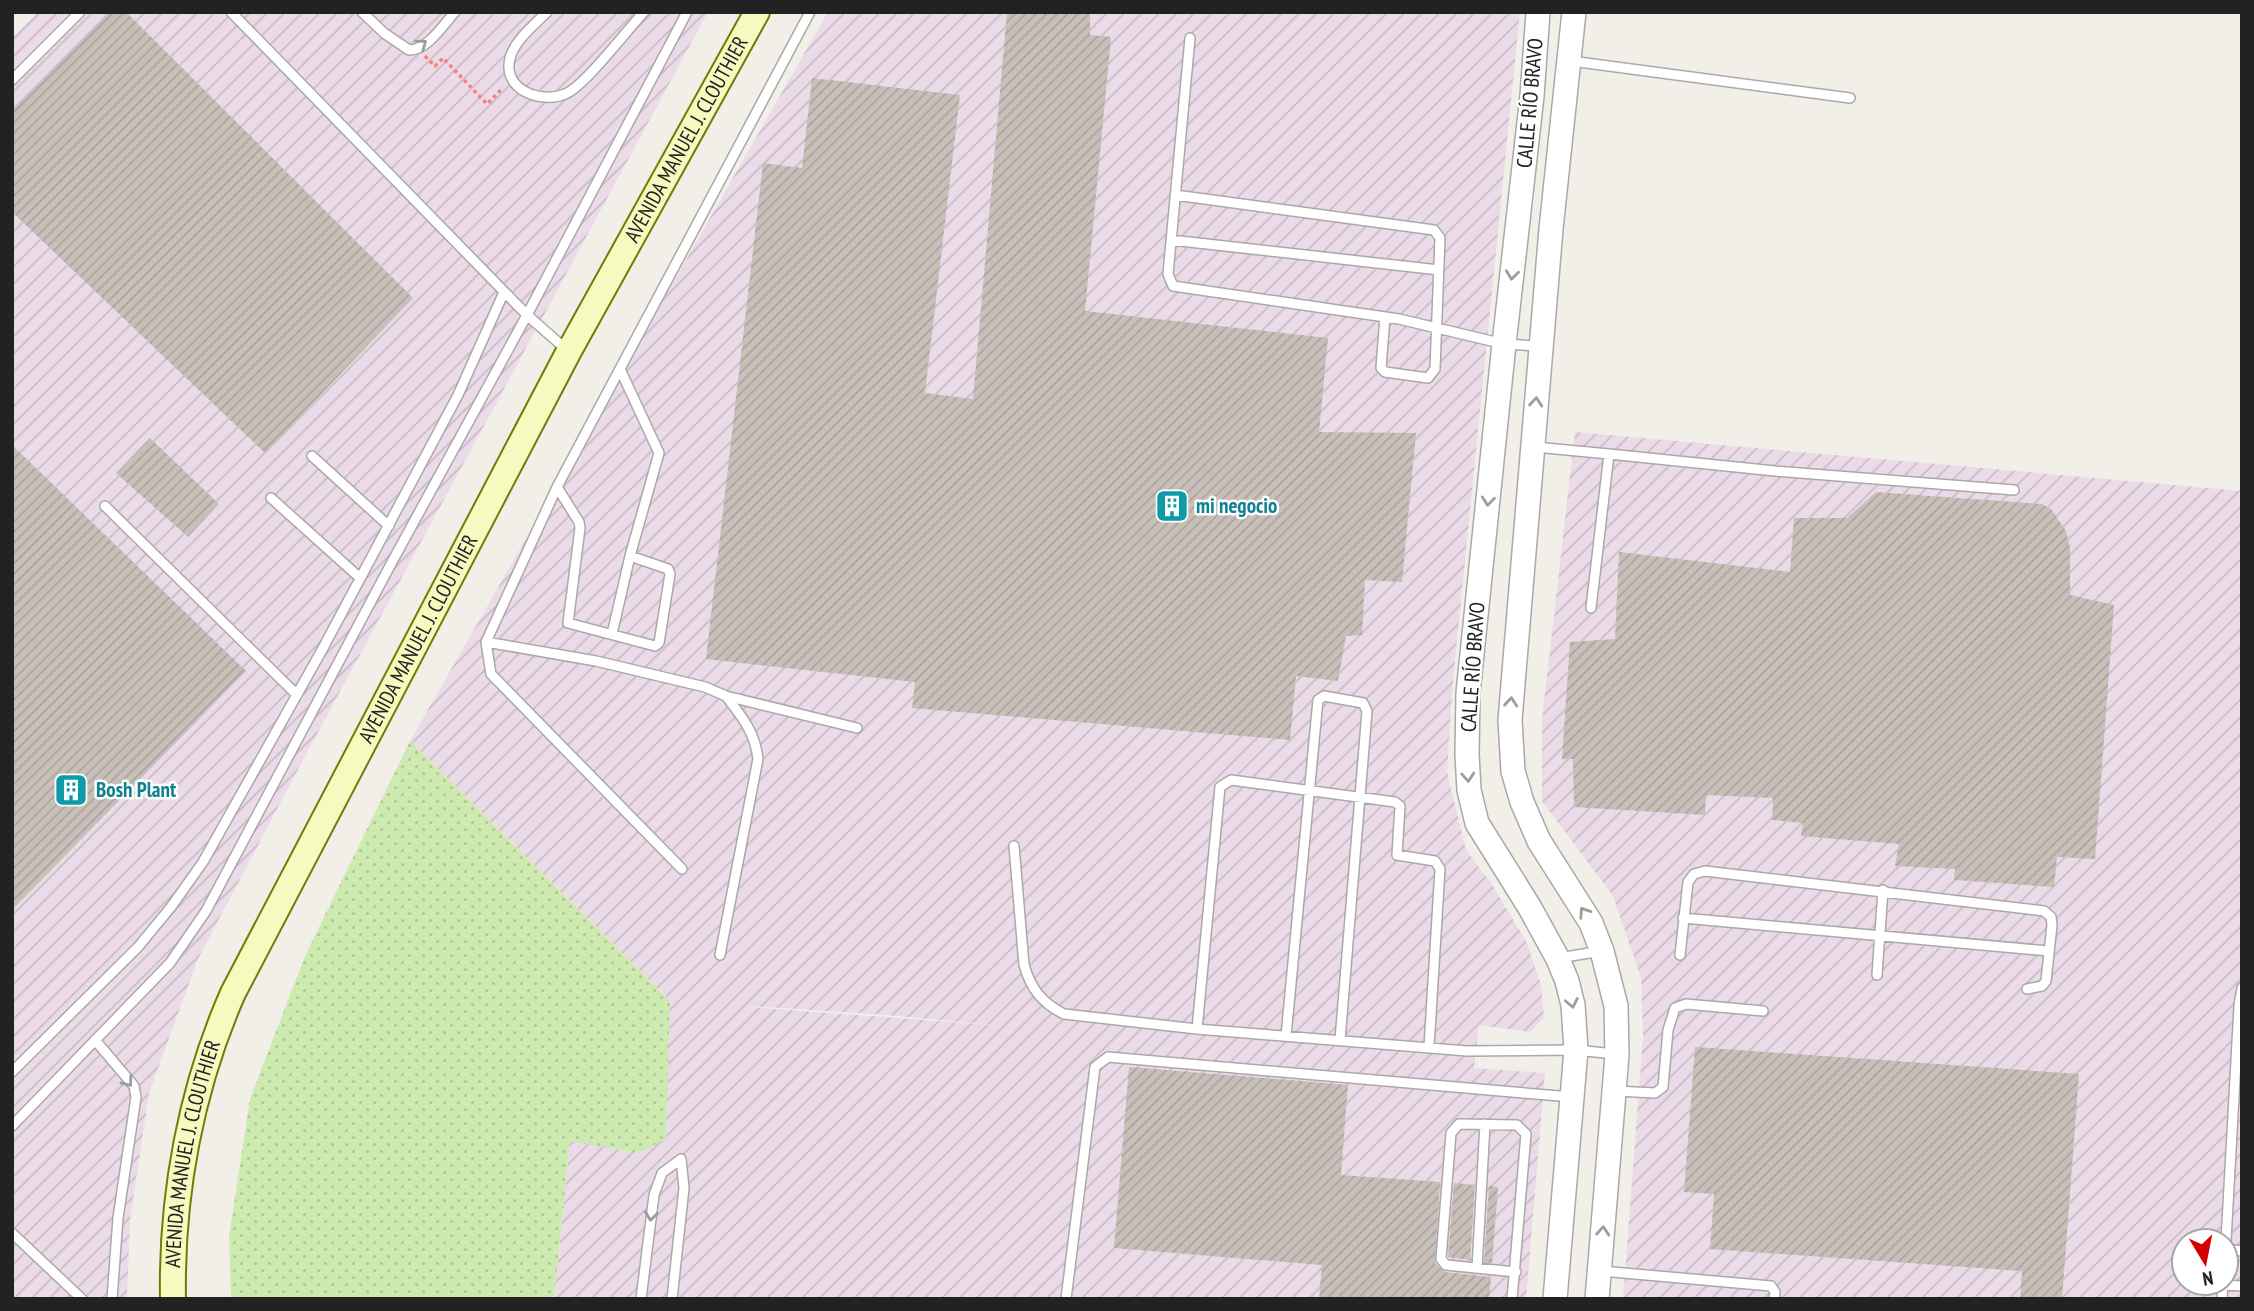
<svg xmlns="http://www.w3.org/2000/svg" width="2254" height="1311" font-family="'PT Sans Narrow',sans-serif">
	<defs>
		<pattern id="industrial-furrows" width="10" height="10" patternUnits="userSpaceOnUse" patternTransform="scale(1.75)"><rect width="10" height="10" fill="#ebdbe8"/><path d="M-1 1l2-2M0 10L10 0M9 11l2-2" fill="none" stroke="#c9bcc7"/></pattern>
		<pattern id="grass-dots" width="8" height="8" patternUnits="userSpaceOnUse" patternTransform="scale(1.75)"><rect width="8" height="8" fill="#cdebb0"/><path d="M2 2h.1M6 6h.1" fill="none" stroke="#b0c997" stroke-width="1.8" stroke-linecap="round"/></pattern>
		<pattern id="building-hatch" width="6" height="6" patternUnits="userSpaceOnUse" patternTransform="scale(1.75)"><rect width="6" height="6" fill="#c7bfb8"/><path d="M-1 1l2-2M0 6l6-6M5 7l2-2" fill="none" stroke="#aba49e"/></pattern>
	</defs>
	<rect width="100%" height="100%" fill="#f2efe9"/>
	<!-- industrial -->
	<path fill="url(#industrial-furrows)" fill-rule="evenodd" d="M38,12H708L303,760L198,959L149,1093L130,1220L127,1299H12V38Z
		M828,12H1520L1453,680L1447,772L1466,850L1491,883L1527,943L1541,985L1544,1017L1530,1032L1479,1025L1474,1068L1545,1073L1526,1299H554L570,1140L639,1153L670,1001L410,741ZM749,1006L886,1015L1005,1026L749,1007Z
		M1575,432L2242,491V1299H1623L1643,1036L1641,978L1613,896L1542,801V720ZM2184,1241H2226V1283H2184Z"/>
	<!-- grass -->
	<path fill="url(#grass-dots)" d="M410,741L670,1001L666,1139L639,1153L570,1141L554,1299H231L229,1236L250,1099L305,956Z"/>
	<!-- building -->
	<path fill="url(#building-hatch)" d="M109,12H126L413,298L265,453L12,212V110Z
		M1007,12H1090V35L1111,37L1085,311L1328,338L1319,432L1416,433L1402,582L1365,580L1362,635L1346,636L1338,681L1296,676L1290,740L912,708L915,682L706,659L763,163L802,168L812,78L960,95L925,393L973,399Z
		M150,438L219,504L188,537L116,473Z
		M12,445L246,671L12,910Z
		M1876,492L2042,504L2052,510L2066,531L2070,548V595L2114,605L2095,859L2057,857L2054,887L1954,880L1955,869L1895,866L1899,844L1801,836L1803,823L1772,820L1773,798L1706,795L1705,815L1574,807L1573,759H1562L1570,642L1615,639L1619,552L1790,572L1794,518H1847Z
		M1695,1047L2079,1074L2062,1299H2020L2022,1271L1710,1249L1714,1194L1684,1192Z
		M1129,1067L1348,1085L1341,1175L1440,1182L1435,1263L1445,1272L1491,1277L1489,1299H1319L1322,1265L1114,1248Z
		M1454,1183L1475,1185L1470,1260L1448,1257Z
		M1489,1186L1498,1187L1492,1263L1484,1262Z"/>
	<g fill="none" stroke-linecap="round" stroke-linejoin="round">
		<defs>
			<path id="service" d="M231,12L527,315L568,351
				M362,12L384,33L409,50C428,50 443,25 455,12
				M547,12C534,25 515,40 510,58C502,90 541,104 565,94C584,87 627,30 644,12
				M1190,38L1168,274L1173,286L1399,319L1504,344L1539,346
				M1571,61L1850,98
				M12,80L80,12
				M1175,195L1434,230L1440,238L1435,369L1428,378L1385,372L1381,368L1385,317
				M1171,240L1439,270
				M1535,447L1609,454L1591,608
				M1609,454L1775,471L2014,490
				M312,456L389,526
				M557,487L579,522L580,528L568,623L655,646L659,643L670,574L668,569L630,556
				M271,498L359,577
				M105,506L295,693
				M612,634L630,556L659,453L620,369
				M486,642L596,661L705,687L726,696L857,728
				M1014,846L1024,965C1031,989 1042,1003 1064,1014L1197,1029L1467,1051L1576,1050L1615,1054
				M682,869L491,674L486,642L557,487L810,12
				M1683,918L2049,951
				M720,955L758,759C755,732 742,717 726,696
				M1680,955L1688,882L1694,874L1705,871L2044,911L2051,917L2052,925L2046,981L2042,986L2027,989
				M1559,958L1601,951
				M1877,975L1883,890
				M1197,1029L1220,787L1231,780L1395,802L1400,806L1397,855L1435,861L1440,869L1429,1047
				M1286,1036L1318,700L1324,696L1363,703L1367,711L1340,1040
				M95,1040L134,1086L136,1097L118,1218L112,1299
				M12,1072L138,947L171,907L203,862L322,650L458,395L504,292
				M1616,1091L1655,1093L1663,1087L1668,1030L1675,1008L1686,1004L1763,1011
				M12,1126L170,963L206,911L392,562L527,315L687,12
				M12,1233L82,1299
				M2226,1241L2239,1006L2242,988
				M2226,1249L2242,1251
				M1477,1268L1485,1124
				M1601,1271L1771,1286L1775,1292L1774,1299
				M2223,1285L2242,1286
				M641,1299L654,1195L662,1173L681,1159L684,1188L672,1299
				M1066,1299L1095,1067L1108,1057L1571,1097
				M1512,1299L1526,1134L1517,1125L1459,1124L1451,1133L1441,1259L1446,1265L1516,1272
				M2222,1299L2223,1283"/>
			<path id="tertiary" d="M1538,12L1532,96L1504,344L1468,693L1467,754L1469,790L1477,823L1530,908L1558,959L1567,981L1573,1005L1576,1050L1555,1299
				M1574,12L1551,229L1510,720L1513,771L1522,802L1539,841L1591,923L1602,951L1616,1006L1617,1055L1597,1299"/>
			<g id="secondary">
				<path id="s1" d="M173,1299C171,1195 191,1088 233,993L569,351L757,12"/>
			</g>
		</defs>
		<!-- service casing -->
		<use href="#service" stroke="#a9a9a9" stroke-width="12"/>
		<!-- tertiary casing -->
		<use href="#tertiary" stroke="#a9a9a9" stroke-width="26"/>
		<!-- secondary casing -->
		<use href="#secondary" stroke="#707d05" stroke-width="28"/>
		<!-- path -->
		<path stroke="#fa8072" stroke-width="3.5" stroke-dasharray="3.5 3.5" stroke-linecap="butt" d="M425,56L435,66L443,58L487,104L503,88"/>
		<!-- service -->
		<use href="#service" stroke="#fff" stroke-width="9"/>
		<!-- tertiary -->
		<use href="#tertiary" stroke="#fff" stroke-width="23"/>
		<!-- secondary -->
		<use href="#secondary" stroke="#f7fabf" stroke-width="24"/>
	</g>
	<!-- one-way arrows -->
	<defs><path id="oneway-chevron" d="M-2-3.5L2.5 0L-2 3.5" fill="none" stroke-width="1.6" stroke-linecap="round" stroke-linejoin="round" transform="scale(1.75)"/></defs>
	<g stroke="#9c9c9c">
		<use href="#oneway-chevron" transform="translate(422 44) rotate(-36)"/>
		<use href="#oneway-chevron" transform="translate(1512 275) rotate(97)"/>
		<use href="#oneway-chevron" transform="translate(1536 402) rotate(-85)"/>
		<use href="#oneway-chevron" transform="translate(1488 501) rotate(96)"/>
		<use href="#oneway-chevron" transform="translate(1511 702) rotate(-85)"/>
		<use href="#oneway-chevron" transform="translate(1468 777) rotate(86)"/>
		<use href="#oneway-chevron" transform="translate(1584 912) rotate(-123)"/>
		<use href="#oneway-chevron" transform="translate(1572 1003) rotate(79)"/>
		<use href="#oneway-chevron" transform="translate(128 1082) rotate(53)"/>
		<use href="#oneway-chevron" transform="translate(651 1216) rotate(97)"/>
		<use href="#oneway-chevron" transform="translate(1603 1231) rotate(-85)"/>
	</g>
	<!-- icons -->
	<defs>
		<symbol id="building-square" viewBox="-11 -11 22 22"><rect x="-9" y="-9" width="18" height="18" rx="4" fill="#0f9aa8" stroke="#fff"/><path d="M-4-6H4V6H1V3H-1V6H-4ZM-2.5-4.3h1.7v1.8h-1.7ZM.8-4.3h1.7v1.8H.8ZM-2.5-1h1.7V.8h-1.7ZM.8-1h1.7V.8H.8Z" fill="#fff"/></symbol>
	</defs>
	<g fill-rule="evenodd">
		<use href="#building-square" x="1153" y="487" width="38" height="38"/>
		<use href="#building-square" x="52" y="771" width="38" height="38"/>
	</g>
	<g text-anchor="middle" stroke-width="5" stroke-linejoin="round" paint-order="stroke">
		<!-- street labels -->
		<g font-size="21" fill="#222" stroke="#fff">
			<text transform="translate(1530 103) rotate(-85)" y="7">CALLE RÍO BRAVO</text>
			<text dy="7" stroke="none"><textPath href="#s1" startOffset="1281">AVENIDA MANUEL J. CLOUTHIER</textPath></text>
			<text dy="7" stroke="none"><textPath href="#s1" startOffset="714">AVENIDA MANUEL J. CLOUTHIER</textPath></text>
			<text transform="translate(1473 667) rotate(-86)" y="7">CALLE RÍO BRAVO</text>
			<text dy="7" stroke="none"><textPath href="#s1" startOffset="147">AVENIDA MANUEL J. CLOUTHIER</textPath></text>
		</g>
		<!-- culture labels -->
		<g font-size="21" font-weight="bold" fill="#0d838f" stroke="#fff" text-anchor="start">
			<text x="1196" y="513">mi negocio</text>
			<text x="96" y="797">Bosh Plant</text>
		</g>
	</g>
	<!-- border -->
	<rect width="2254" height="1311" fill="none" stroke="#222222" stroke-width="28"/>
	<!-- north arrow -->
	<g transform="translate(2205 1262) rotate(170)"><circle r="33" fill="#ffffff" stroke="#a7a7a7" stroke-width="2"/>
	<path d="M0-5L12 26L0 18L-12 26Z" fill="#d40000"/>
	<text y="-10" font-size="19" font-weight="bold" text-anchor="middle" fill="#222222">N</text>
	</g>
</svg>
